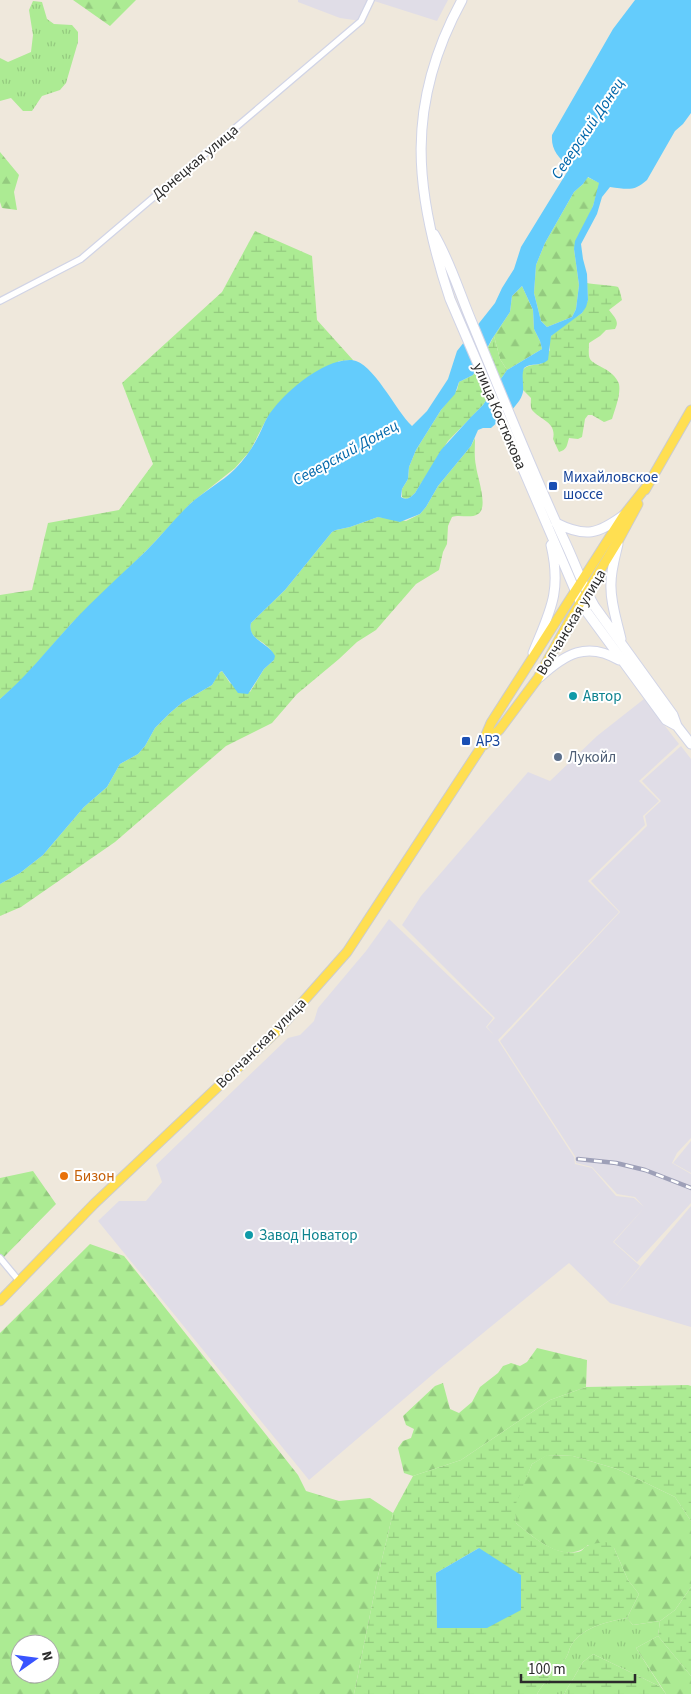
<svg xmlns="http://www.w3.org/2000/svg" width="691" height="1694" font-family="'Source Sans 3',sans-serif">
	<defs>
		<pattern id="grass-tufts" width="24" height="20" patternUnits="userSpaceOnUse" patternTransform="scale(1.25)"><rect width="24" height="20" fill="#aceb93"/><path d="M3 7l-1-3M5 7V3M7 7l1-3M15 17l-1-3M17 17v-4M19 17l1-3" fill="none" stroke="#94ca7f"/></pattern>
		<pattern id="forest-firs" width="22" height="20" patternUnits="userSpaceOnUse" patternTransform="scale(1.25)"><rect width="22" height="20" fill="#aceb93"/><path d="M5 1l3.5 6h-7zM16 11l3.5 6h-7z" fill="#94ca7f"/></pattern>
		<pattern id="wetland-marsh" width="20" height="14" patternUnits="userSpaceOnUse" patternTransform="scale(1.25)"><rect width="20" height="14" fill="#aceb93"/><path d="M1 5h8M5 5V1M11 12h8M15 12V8" fill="none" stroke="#94ca7f"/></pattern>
	</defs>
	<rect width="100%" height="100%" fill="#efe8dc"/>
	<!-- industrial -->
	<path fill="#e0dde7" d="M298,0H448L437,21L371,0L361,21L340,18L298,2Z
		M644,699L679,744L639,781L659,801L643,816L645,825L588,881L619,912L498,1040L574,1157L575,1164L592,1168L616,1196L634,1198L644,1207L635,1197L617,1194L592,1167L576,1163L575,1156L500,1041L620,912L591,881L647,826L645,816L661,801L642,781L681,746L691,759V1138L677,1153L672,1163L691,1174V1203L637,1262L614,1242L645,1207L613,1242L640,1266L614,1298L691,1206V1327L610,1303L569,1263L439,1369L309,1480L98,1221L119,1201H146L162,1182L156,1165L288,1038L300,1035L314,1021L318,1008L366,951L389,919L493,1018L486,1027L494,1035L487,1027L495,1018L402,925L421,896L528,772L550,781L597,736Z
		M691,1141V1173L673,1163Z"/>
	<!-- grass -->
	<path fill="url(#grass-tufts)" d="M33,1L42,2L47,19L54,24L72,25L78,32V42L66,83L60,90L42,96L32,111H23L11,98L0,101V58L8,62L31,52L33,35L29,10Z
		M627,1618L633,1625L660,1621L658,1636L636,1648L661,1687L593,1654L583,1662L564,1694H537C545,1680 556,1670 566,1658C569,1653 569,1648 572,1644C585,1626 607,1622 627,1618Z"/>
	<!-- forest -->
	<path fill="url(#forest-firs)" fill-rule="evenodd" d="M73,0H136L110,26Z
		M0,152L19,175L14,192L17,210L2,208L0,202Z
		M587,177L600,183L593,206L574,249L579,285L576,309L572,317L547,327L541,321L534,293L536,265L545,243L574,192L583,184Z
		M522,286L533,310L534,329L540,341L542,349L507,370L500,359L494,336L510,312L512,296Z
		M33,1171L56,1204L0,1261V1178Z
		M90,1244L124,1256L298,1475L306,1491L339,1501L370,1498L393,1513L377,1580L354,1694H0V1333ZM20,1644H50V1674H20Z
		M537,1348L587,1360L586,1387L550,1400L461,1460L413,1476L404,1473L398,1448L403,1441L411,1438L414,1429L406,1425L403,1416L435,1386L443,1383L450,1409L459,1413L472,1402L480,1387L498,1373L503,1366L511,1363L520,1366L527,1362Z
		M547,1455L573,1456L617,1469L675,1497L691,1521V1587L675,1610L660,1621L633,1625L627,1618L639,1594L628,1580L614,1548L588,1545C565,1566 534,1538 516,1523L514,1506L532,1464Z
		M658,1636L691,1676V1694H666L636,1648Z"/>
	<!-- wetland -->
	<path fill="url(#wetland-marsh)" fill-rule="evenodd" d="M255,231L312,256L317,320L353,360L339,361L267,418L250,451L235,468L191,503L148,549L71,624L20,682L0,699V595L32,590L48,523L119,510L153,464L122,383L222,292Z
		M587,283C592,284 616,286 618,287C620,290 621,296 622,300L609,310C614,317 620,321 615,329L606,330L600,336L589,343C589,348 588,355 590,359C594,366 614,369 619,384C621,394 615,409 612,419L604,422L592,415H588L585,419L582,437L578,439L569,438C567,445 567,450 559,452L553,439C557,422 540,420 532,410C530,406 531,402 531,398L523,390C521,370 519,366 541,364L550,350L549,339L554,332L582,313L588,300Z
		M494,336L500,359L507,370L483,405L448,441L415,493C411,497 407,501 402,497V489L408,479L409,467L416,450L441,410L457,390L459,382L473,375Z
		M475,438C475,447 474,457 476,466C477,476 489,508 478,514C470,519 460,514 452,517L448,526L447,544L443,552L439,570L416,584L376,630L357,642L339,659L297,694L272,723L226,746L115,842L21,907L0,916V884L20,873L43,855L84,807L107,787L120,764L138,754L145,746L155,728L171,712L183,702L212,685L218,674L222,671L230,683L250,692L264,669L274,660C274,657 274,654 272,652C266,640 247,640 251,623L285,590L332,532L336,530L350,527L378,517L406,521L420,514L426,507L438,486L471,446Z
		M688,1385L691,1386V1521L675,1497L617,1469L573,1456L548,1455L532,1464L515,1506L516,1523C533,1537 554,1556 578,1552C583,1551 583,1548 587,1546C592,1543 601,1543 606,1542L614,1548L628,1580L639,1594L627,1618C607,1622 585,1626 572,1644C569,1648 569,1653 566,1658C556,1670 545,1680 537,1694H354L377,1580L393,1513L413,1476L461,1460L550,1400L586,1387ZM479,1548L437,1627L436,1573Z
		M691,1587V1676L658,1636L660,1621L675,1610Z
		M593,1654L661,1687L666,1694H564L583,1662Z"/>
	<!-- water -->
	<path fill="#64ccfc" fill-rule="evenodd" d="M635,0H691V113L683,124L675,131L647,180C634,192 627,189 610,187L602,197L597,214L581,244L583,259L587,274L588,300L586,307L582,313L551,336L548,360C541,367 531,362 524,368C521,377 524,384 523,392C520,406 501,419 491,428H483L478,430L471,446L438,486L426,507L420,514L400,522L378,517L350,527L336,530L332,532L285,590L251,623C247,640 269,643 275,656L274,660L264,669L248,694L238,693L222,671L220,672L212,685L183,702L171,712L155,728L145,746L138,754L120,764L107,787L84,807L43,855L20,873L0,884V699C26,677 47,650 70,625C94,599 121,575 146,551C161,536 175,518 190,504C204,491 222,482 235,469C245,459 253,447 259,435C262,429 264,423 267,418C281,394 324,358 352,360C373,362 396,411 412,426L427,411L448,379L457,351L495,303L502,288L514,269L521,247L567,172L569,167C558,157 551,150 552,135L613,29ZM588,177L599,183L593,206L575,241L574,249L579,285L576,309L572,317L547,327L541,321L534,293L536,265L545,243L574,192L583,184ZM522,286L533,310L534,329L540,341L542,349L507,370L483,405L471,417L441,450L415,493C411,497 407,501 401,497L402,489L408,479L409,467L416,450L441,410L455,394L459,382L473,375L492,339L510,312L512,296Z
		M479,1548L521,1575V1610L487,1628H437L436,1573Z"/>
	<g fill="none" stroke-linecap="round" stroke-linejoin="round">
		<defs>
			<path id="street" d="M0,301L81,259L361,21L371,0
				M0,1258L20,1282"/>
			<path id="secondary" d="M462,0C405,104 414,191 450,299L581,604L666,720L677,726
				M434,234C451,263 460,295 473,325C503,398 532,471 565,542C575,563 583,587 595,607L673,715L677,726L691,744
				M556,523C586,538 598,534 624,515
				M618,544C615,557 611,570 611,583C610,602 617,621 621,639
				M533,653C550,611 562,592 551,545
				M540,677C565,654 587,641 619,660"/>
			<path id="primary" d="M645,490L691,410
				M484,745L500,729L538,678L571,618L618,541L638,504
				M0,1301L94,1204L278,1030L347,952L480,749L491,723L624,515L647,486"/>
		</defs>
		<!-- street casing -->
		<use href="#street" stroke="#d1d4e6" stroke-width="8"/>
		<!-- secondary casing -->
		<use href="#secondary" stroke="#d1d4e6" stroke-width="11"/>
		<!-- primary casing -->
		<use href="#primary" stroke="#ccc" stroke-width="11"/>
		<!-- street -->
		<use href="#street" stroke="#fff" stroke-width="5.5"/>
		<!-- secondary -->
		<use href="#secondary" stroke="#fff" stroke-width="9"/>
		<!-- primary -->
		<use href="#primary" stroke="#ffdf51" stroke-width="9"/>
		<defs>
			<path id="rail" d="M578,1159L616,1163L645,1170L691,1188"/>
		</defs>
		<!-- rail casing -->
		<use href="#rail" stroke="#9ea0b8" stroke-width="4.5"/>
		<!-- rail -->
		<use href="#rail" stroke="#fff" stroke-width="2.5" stroke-dasharray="8" stroke-linecap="butt"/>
	</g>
	<!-- markers -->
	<g fill="#1a4fb4" stroke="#fff" stroke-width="2">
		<rect x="548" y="481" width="10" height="10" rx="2.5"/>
		<rect x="461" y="736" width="10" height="10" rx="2.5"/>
	</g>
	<g fill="#0f9aa8" stroke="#fff" stroke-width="2">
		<circle cx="573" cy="696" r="5"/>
		<circle cx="249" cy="1235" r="5"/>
	</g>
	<circle fill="#5c6f8a" stroke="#fff" stroke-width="2" cx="558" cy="757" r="5"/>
	<circle fill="#e8710a" stroke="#fff" stroke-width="2" cx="64" cy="1176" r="5"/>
	<g text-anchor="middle" stroke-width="4" stroke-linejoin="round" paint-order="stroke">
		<!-- street labels -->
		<g font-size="15" fill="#2b2b2b" stroke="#fff">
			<text transform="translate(195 162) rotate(-40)" y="5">Донецкая улица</text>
			<text transform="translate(500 416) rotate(67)" y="5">улица Костюкова</text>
			<text transform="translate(571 622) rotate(-59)" y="5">Волчанская улица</text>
			<text transform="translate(261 1043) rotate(-45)" y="5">Волчанская улица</text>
		</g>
		<!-- transit labels -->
		<g font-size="15" fill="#164399" stroke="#fff" text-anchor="start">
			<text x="563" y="482">Михайловское<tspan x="563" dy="17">шоссе</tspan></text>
			<text x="476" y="746">АРЗ</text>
		</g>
		<!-- culture labels -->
		<g font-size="15" fill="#0d838f" stroke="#fff" text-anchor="start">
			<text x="583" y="701">Автор</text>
			<text x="259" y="1240">Завод Новатор</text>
		</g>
		<!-- service labels -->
		<g font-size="15" fill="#4e5e75" stroke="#fff" text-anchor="start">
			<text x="568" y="762">Лукойл</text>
		</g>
		<!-- food labels -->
		<g font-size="15" fill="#c56008" stroke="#fff" text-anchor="start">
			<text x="74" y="1181">Бизон</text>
		</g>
		<!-- water labels -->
		<g font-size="16" font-style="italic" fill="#0067ab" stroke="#fff">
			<text transform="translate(587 128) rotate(-56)" y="6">Северский Донец</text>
			<text transform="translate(345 452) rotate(-29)" y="6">Северский Донец</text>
		</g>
	</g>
	<!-- north arrow -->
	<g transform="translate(35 1659) rotate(76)"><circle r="24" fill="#ffffff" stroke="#aaaaaa"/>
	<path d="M0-4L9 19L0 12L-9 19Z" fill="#3954ff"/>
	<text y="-8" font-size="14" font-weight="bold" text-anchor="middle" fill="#2b2b2b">N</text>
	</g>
	<!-- scale -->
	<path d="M521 1674v8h114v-8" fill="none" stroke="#2b2b2b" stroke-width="2.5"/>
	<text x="528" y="1674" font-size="15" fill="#2b2b2b" stroke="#ffffff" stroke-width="4" paint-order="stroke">100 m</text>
</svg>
